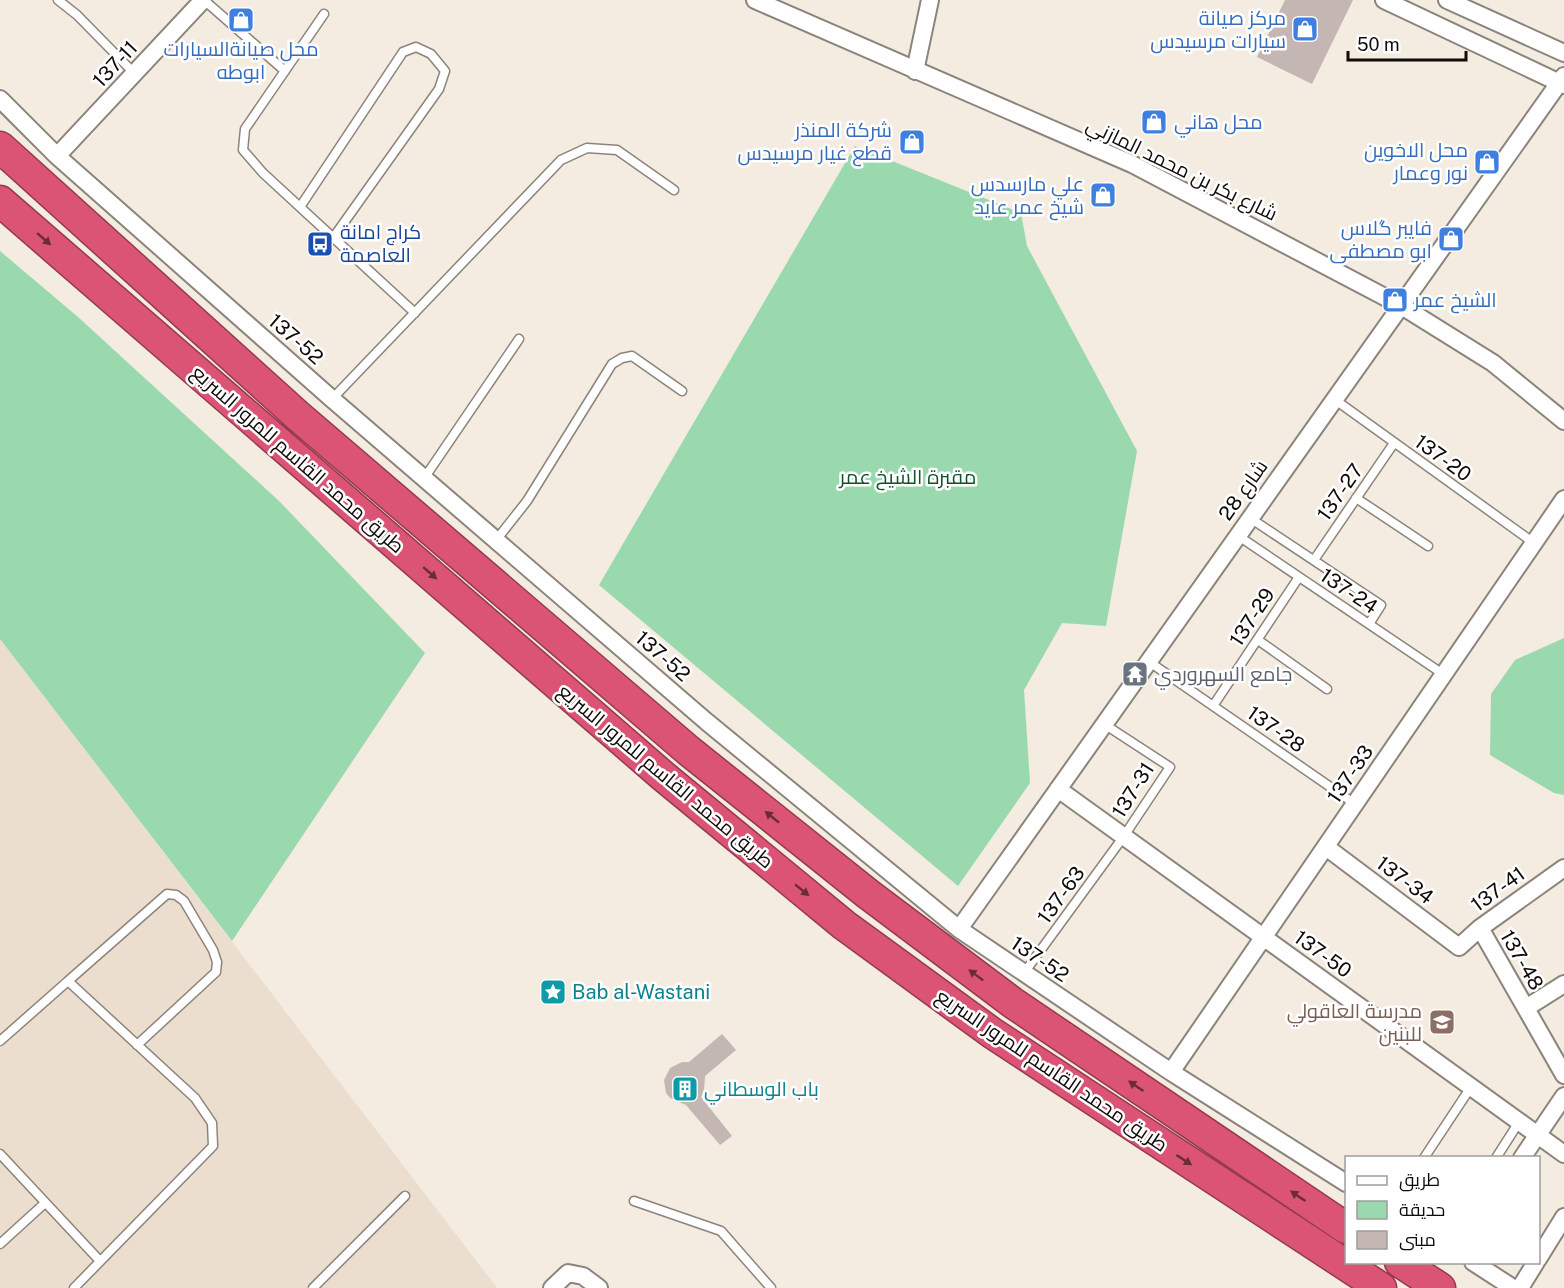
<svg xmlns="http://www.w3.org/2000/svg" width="1564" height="1288" font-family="'Public Sans',Cairo,sans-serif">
	<rect width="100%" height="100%" fill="#f4ebe1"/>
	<!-- built -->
	<path fill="#ecdece" d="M0,639L226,934L497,1288H0Z"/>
	<!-- green -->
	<path fill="#99d9ad" d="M855,146L1021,213L1027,246L1137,451L1106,626L1062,623L1024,690L1030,783L958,886L599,585Z
		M0,251L78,317L279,501L425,653L232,941L0,639Z
		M1564,638V795L1554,793L1490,755L1491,694L1515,660Z"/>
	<!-- building -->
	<path fill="#c3b6b3" d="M1285,0H1353L1312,84L1257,57Z
		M722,1034L736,1050L705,1076L704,1091L701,1097L732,1136L720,1145L686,1105L670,1098L666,1093L664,1080L670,1068L682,1062H689Z"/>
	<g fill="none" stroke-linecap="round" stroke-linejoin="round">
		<defs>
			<path id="lane" d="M58,0L77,15L134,73
				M204,0L285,71
				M324,14L245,129L243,150L263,173L415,313
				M300,207L403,52L416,47L431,54L445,71L439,89L333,238
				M332,399L561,160L587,148L617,150L674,190
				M1334,399L1534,543
				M425,477L519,339
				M1356,498L1428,546
				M1250,518L1381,605L1369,624
				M1237,535L1443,674
				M497,539L527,501L612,364L622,358L632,356L682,391
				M1314,560L1394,443
				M1258,640L1327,689
				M1148,661L1355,804
				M1213,706L1299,577
				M1024,973L1124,836L1170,767L1104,724
				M68,981L167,894L176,895L184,901L213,950L217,962L216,972L137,1045
				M0,1041L68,981L195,1098L212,1123L213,1146L74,1288
				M0,1154L100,1261
				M1424,1158L1471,1087
				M1496,1158L1519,1122
				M634,1201L721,1231L771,1288
				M0,1244L45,1203
				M313,1288L405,1196"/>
			<path id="street" d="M755,0L1132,164L1400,305L1493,363L1564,421
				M1384,0L1564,85
				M1447,0L1564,53
				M915,71L930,0
				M0,99L57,156L332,399L707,722L959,929L1171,1072L1346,1183
				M57,156L203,0
				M1058,789L1564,1154
				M1326,847L1459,947L1480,928L1564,868
				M1480,928L1564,1075
				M959,929L1564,76
				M1526,1008L1564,984
				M1171,1072L1564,499
				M1522,1158L1564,1096
				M1538,1259L1564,1217
				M1473,1262L1513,1288
				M552,1288L568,1273L583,1276L599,1288
				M1520,1288L1536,1262"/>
			<path id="highway" d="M0,147L297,415L689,751L868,894L1013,1003L1346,1228
				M0,201L663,776L844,925L992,1033L1381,1288
				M1400,1262L1440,1288"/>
		</defs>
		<!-- lane casing -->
		<use href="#lane" stroke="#8c847b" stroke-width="11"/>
		<!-- street casing -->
		<use href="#street" stroke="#8c847b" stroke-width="20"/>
		<!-- highway casing -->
		<use href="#highway" stroke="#943a4f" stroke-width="33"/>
		<!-- lane -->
		<use href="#lane" stroke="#fff" stroke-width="8"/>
		<!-- street -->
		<use href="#street" stroke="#fff" stroke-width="16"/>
		<!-- highway -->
		<use href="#highway" stroke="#dc5475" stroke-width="30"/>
	</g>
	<!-- one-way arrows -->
	<defs><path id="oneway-solid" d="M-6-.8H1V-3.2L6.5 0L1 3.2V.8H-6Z" transform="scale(1.5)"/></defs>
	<g fill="#6b2c39">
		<use href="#oneway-solid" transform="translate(44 239) rotate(41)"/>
		<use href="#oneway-solid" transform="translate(430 573) rotate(41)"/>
		<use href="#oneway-solid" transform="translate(772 817) rotate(-141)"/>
		<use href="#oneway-solid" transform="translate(802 890) rotate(39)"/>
		<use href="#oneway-solid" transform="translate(976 975) rotate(-143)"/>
		<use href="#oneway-solid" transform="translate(1136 1086) rotate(-146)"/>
		<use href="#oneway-solid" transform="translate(1184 1160) rotate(33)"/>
		<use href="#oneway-solid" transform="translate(1298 1196) rotate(-146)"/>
	</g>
	<!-- icons -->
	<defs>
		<symbol id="shop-square" viewBox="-11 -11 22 22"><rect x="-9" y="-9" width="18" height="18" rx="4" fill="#3f7fe0" stroke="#fff"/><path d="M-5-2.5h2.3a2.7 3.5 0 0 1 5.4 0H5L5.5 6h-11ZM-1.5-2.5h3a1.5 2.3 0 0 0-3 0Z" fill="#fff"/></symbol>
		<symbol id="bus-square" viewBox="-11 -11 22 22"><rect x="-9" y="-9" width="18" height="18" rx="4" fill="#1a4fb4" stroke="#fff"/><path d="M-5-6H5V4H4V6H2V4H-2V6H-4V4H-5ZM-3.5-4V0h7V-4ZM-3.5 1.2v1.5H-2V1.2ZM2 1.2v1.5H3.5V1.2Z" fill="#fff"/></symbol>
		<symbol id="temple-square" viewBox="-11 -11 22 22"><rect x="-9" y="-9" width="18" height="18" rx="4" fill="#6b7280" stroke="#fff"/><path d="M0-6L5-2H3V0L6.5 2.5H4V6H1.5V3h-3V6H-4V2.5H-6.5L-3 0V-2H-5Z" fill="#fff"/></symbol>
		<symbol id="sight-square" viewBox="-11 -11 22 22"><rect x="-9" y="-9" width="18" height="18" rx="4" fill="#0f9aa8" stroke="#fff"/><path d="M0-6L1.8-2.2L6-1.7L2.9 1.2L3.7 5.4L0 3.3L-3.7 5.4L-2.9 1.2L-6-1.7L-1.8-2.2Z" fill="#fff"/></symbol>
		<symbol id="school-square" viewBox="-11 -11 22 22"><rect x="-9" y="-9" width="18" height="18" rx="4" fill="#8d6e63" stroke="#fff"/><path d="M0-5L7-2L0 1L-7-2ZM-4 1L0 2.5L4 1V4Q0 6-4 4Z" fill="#fff"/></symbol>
		<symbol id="building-square" viewBox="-11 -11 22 22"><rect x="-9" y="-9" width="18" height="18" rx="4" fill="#0f9aa8" stroke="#fff"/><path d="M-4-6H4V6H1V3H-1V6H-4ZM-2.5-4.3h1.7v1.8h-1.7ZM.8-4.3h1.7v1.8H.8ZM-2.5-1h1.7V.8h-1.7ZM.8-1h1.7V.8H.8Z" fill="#fff"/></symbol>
	</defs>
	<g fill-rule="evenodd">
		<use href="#shop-square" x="226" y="5" width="30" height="30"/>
		<use href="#shop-square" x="1290" y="14" width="30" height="30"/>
		<use href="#shop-square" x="1139" y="107" width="30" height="30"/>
		<use href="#shop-square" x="897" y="127" width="30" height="30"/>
		<use href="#shop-square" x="1472" y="147" width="30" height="30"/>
		<use href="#shop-square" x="1088" y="180" width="30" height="30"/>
		<use href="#shop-square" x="1436" y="224" width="30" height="30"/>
		<use href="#bus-square" x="305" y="229" width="30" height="30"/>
		<use href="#shop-square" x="1380" y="285" width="30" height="30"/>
		<use href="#temple-square" x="1120" y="659" width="30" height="30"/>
		<use href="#sight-square" x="538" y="977" width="30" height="30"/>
		<use href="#school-square" x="1427" y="1007" width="30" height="30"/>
		<use href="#building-square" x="670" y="1074" width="30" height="30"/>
	</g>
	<g text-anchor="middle" stroke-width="5" stroke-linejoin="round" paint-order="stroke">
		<!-- shop labels -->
		<g font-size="20" fill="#366cbe" stroke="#fff" text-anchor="end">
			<text x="1286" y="25">مركز صيانة<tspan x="1286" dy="23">سيارات مرسيدس</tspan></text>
			<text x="241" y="56" text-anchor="middle">محل صيانةالسيارات<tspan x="241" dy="23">ابوطه</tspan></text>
			<text x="1174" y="129" text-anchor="start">محل هاني</text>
			<text x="892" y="137">شركة المنذر<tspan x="892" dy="23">قطع غيار مرسيدس</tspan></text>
			<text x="1468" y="157">محل الاخوين<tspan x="1468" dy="23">نور وعمار</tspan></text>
			<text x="1084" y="191">علي مارسدس<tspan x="1084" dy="23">شيخ عمر عايد</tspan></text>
			<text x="1432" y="235">فايبر گلاس<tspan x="1432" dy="23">ابو مصطفى</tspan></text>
			<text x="1414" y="307" text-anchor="start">الشيخ عمر</text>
		</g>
		<!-- street labels -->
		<g font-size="20" fill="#0e0b08" stroke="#fff">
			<text transform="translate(115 64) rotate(-47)" y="7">137-11</text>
			<text transform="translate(1182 169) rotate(26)" y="7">شارع بكر بن محمد المازني</text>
			<text transform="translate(296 339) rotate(41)" y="7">137-52</text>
			<text transform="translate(1443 458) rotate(36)" y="7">137-20</text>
			<text transform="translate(298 459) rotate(41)" y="7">طريق محمد القاسم للمرور السريع</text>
			<text transform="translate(1243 490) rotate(-55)" y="7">شارع 28</text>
			<text transform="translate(1340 492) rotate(-55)" y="7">137-27</text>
			<text transform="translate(1349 591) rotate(34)" y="7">137-24</text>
			<text transform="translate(1252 617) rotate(-57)" y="7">137-29</text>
			<text transform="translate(663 656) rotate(41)" y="7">137-52</text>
			<text transform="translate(1276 729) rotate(35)" y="7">137-28</text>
			<text transform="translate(1350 774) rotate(-56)" y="7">137-33</text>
			<text transform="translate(666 776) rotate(40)" y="7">طريق محمد القاسم للمرور السريع</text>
			<text transform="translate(1133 790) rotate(-58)" y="7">137-31</text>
			<text transform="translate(1405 880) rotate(37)" y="7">137-34</text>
			<text transform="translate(1498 889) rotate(-36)" y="7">137-41</text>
			<text transform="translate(1061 895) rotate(-54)" y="7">137-63</text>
			<text transform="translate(1323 954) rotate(36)" y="7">137-50</text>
			<text transform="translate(1040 959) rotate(34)" y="7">137-52</text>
			<text transform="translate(1522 960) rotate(60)" y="7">137-48</text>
			<text transform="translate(1052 1070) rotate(34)" y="7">طريق محمد القاسم للمرور السريع</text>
		</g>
		<!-- transit labels -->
		<g font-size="20" fill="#164399" stroke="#fff" text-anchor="start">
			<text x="340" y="239">كراج امانة<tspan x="340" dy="23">العاصمة</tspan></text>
		</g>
		<!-- park labels -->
		<g font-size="20" fill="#11512e" stroke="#fff">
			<text x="908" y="484">مقبرة الشيخ عمر</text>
		</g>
		<!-- worship labels -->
		<g font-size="20" fill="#5b616d" stroke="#fff" text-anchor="start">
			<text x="1154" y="681">جامع السهروردي</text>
		</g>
		<!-- culture labels -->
		<g font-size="20" fill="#0d838f" stroke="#fff" text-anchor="start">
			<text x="572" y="999">Bab al-Wastani</text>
			<text x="704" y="1096">باب الوسطاني</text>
		</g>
		<!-- education labels -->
		<g font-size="20" fill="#785e54" stroke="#fff" text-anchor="end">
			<text x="1422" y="1018">مدرسة العاقولي<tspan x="1422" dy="23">للبنين</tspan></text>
		</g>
	</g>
	<!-- legend -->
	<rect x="1345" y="1156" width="195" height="108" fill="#ffffff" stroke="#9f9d9c" stroke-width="1.5"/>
	<rect x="1357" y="1176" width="30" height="9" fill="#ffffff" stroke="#9f9d9c" stroke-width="1.5"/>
	<text x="1399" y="1186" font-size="18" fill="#0e0b08">طريق</text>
	<rect x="1357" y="1201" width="30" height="18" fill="#99d9ad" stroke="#9f9d9c" stroke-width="1.5"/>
	<text x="1399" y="1216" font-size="18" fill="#0e0b08">حديقة</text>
	<rect x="1357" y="1231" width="30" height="18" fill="#c3b6b3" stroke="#9f9d9c" stroke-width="1.5"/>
	<text x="1399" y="1246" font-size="18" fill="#0e0b08">مبنى</text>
	<!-- scale -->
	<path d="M1348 51v9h118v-9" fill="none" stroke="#0e0b08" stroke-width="3"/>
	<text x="1357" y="51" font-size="18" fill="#0e0b08" stroke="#ffffff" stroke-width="4.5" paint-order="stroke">50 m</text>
</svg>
